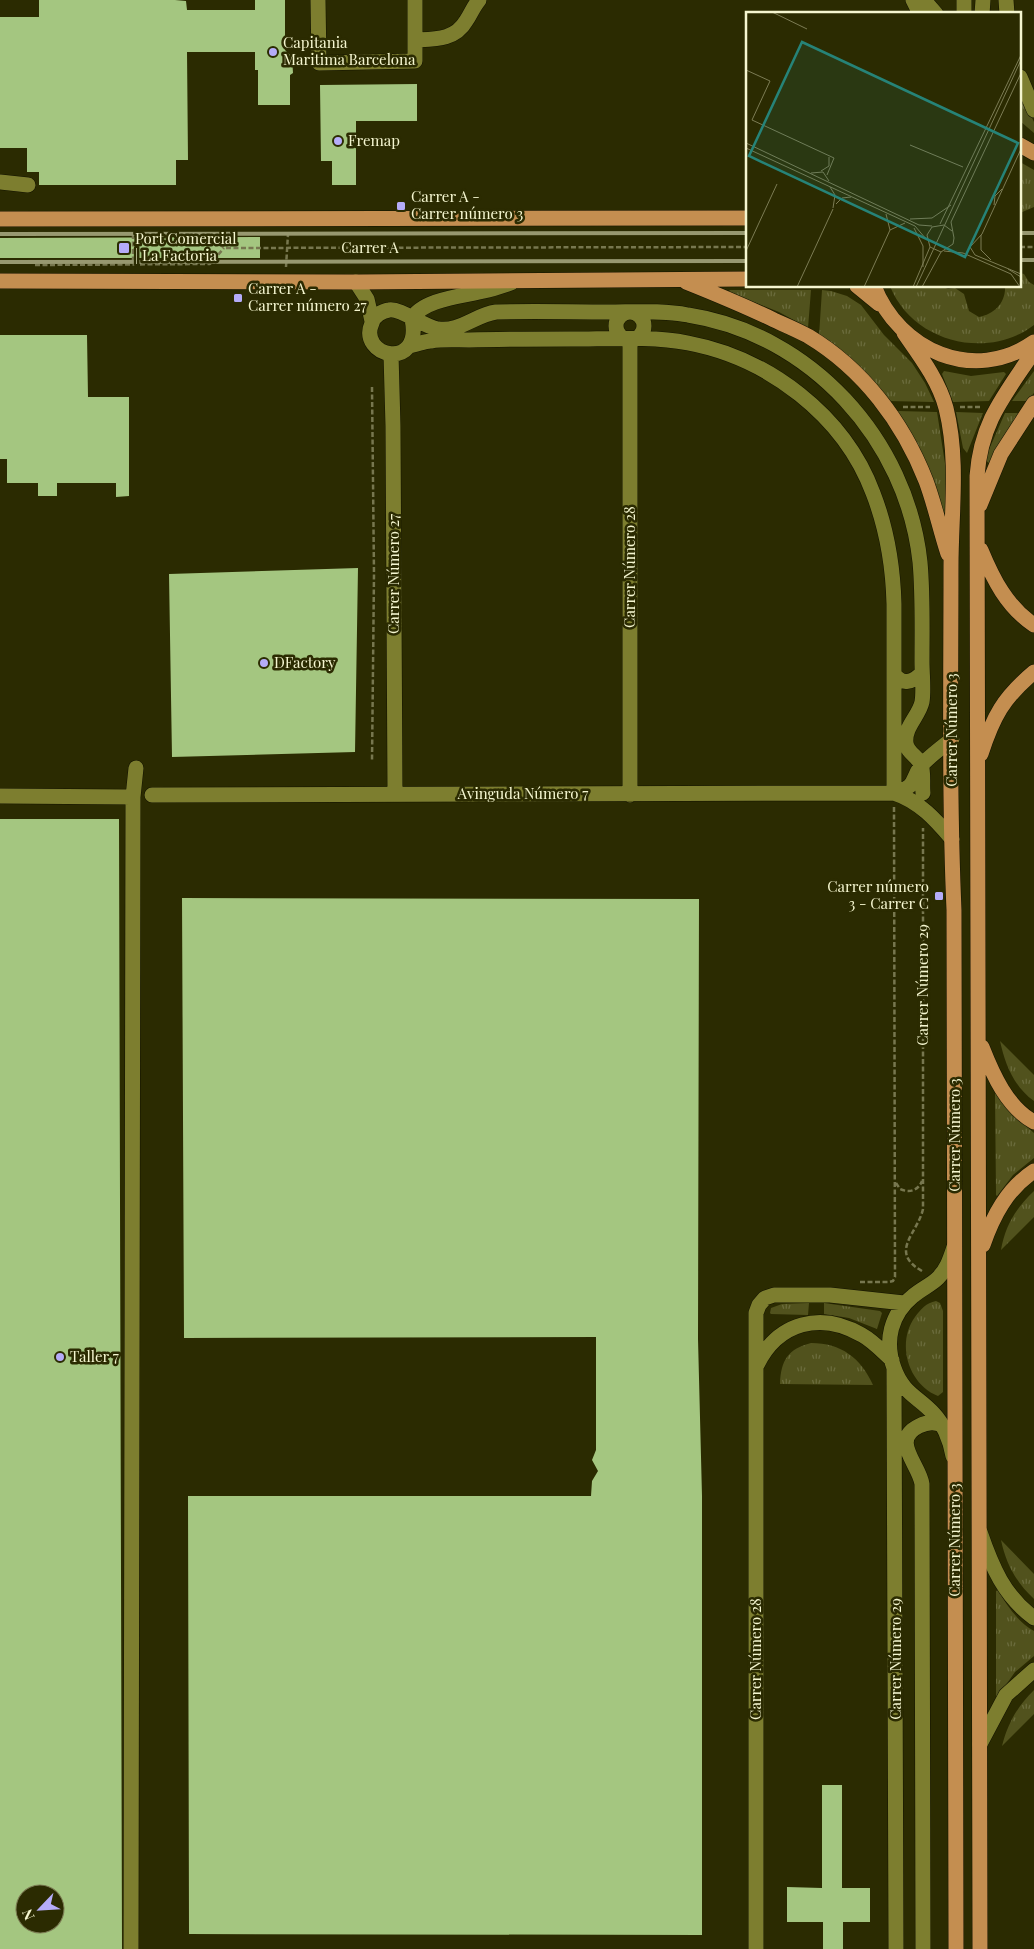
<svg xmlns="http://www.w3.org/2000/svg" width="1034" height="1949" font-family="'Playfair Display',serif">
	<defs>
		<pattern id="grass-tufts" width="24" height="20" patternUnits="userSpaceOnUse" patternTransform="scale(1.25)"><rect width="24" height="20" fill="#51521d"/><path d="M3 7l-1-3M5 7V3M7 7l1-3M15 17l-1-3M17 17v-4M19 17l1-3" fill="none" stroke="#6b6c3d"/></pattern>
	</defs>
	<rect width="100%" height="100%" fill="#2b2b01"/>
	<!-- grass -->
	<path fill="url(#grass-tufts)" d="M1020,93L1034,122V133L1020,121Z
		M1020,162L1034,170V207L1020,213Z
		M1020,273L1024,274L1029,282L1034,285V325C987,361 912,342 890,286H940L948,289L955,288L964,294L969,311L979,317C994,314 1006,303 1005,286H1020Z
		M730,290H811L808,328L779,312L728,292Z
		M822,290L831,291L847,296L861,305L884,335L912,363L925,383L934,402L888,401L819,336Z
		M944,371L971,376L1004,372L1006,374L989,401L953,402L942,374Z
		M1034,371V393L1027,401H1012Z
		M897,411L937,412L948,483L946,522Z
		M956,412L983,413L967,453L963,448Z
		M1005,413H1019L989,463L985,460L987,454Z
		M1000,1041L1034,1075V1101C1014,1087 1005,1064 1000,1041Z
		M997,1093L1011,1113L1034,1133V1158L1013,1175L997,1196L996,1195L995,1094Z
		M1034,1191V1217L1001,1250C1005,1226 1016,1208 1034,1191Z
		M936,1301L940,1303L943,1311V1392L938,1396C908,1384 896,1343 915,1317C921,1309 926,1303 936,1301Z
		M809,1303L808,1315L771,1314L770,1313L771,1308L782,1304Z
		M824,1303L880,1311L882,1313L877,1329L849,1318L824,1314Z
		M811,1343C841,1343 861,1358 873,1385L780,1384C781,1360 788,1349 811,1343Z
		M1001,1540L1034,1574V1599C1016,1582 1006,1564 1001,1540Z
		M998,1590C1007,1606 1018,1622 1034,1631V1656L1015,1672L998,1696H996V1591Z
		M1034,1690V1714L1002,1746C1008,1723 1017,1707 1034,1690Z"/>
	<!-- building -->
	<path fill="#a4c680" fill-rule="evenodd" d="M39,0H175L186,1L187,10H255V0H285V50L292,57L293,73L290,75V105H258V70H255V52H187L188,160H176V185H39V172H27V148H0V17H39Z
		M417,84V121H356V185H332V161H321L320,85Z
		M260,237V258H0V238Z
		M0,335H87L88,397H129V496L116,497V483H57V496H38V483H7V459H0Z
		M358,568L355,752L172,757L169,574Z
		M0,819H119L122,1949H0ZM25,1894H55V1924H25Z
		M182,898L699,899L698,1339L702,1496V1935L189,1934L188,1496H591L592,1481L598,1471L592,1460L596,1450V1337L184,1338Z
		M822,1785H842V1888H870V1922H843V1949H823V1922H787V1887L822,1888Z"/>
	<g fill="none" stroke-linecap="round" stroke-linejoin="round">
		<defs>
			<path id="minor" d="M318,0L319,63L415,61V0
				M913,0L920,14
				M924,0L936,14
				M1006,0L1007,14
				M964,14V0
				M982,14L983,0
				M415,40C435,39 455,40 466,21C471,14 473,7 479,0
				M1020,77L1034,110
				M0,182L28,185
				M356,282L367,299L372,321
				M511,283C502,286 493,289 484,291C464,296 422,299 412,319C423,372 357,357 372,323C374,316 382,311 389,310C401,308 422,326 438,329C460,332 475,315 496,312C533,311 570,312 608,312C634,312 662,310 688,315C811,334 907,440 920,562C923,595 922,629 922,662C922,675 924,690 922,702C919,716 904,727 906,743C907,753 918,756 921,765C924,773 922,785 923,793
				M616 326a14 14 0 1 1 28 0a14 14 0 1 1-28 0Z
				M409,346C417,345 424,341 431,341C443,339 456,340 469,340C503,339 537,339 571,339C608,339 651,336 688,343C768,358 844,415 873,493C887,529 893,565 894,604V793
				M391,354L393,426L395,794
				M894,674C902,686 913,682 922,673
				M894,793C919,801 936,820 952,839
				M152,795L894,793C918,786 910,781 921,766C927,758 944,746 952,739
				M630,795V340
				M0,796L133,797L131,1949
				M133,797L136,768
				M757,1365C778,1322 821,1311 862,1335C873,1341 883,1352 892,1360
				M894,1369L896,1949
				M953,1456C950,1440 945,1426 934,1414C919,1397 903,1394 894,1368C884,1341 891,1314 913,1296C921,1289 931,1285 938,1278C947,1269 950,1259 954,1247
				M980,1532C992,1567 1004,1596 1034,1618
				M980,1744L1006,1695L1034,1670
				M756,1949V1313L759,1305L765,1298L774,1295H830L904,1303
				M923,1949L922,1484C919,1464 890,1440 919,1426C927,1422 934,1421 942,1425"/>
			<path id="major" d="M1020,145L1034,153
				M0,219L748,218
				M0,281L356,282L748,279
				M686,282C716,294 745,306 774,320C785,325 797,330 808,336C863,369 903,422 926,481C935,505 940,530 948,554
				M857,286L879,304
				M874,286C899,351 974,384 1034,342
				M904,333C920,356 939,381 946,408C959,460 951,514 951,566C951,681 949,796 954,910L956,1949
				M980,505L1001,454L1034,403
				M981,550C993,579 1007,607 1034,625
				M981,754C993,717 1003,698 1034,672
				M982,1047C993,1075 1007,1107 1034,1122
				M983,1245C993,1216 1007,1189 1034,1171
				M980,1949L977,476C981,421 1005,395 1034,351"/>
		</defs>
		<!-- minor casing -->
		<use href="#minor" stroke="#131300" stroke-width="16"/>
		<!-- major casing -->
		<use href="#major" stroke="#131300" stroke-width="16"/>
		<!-- path -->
		<path stroke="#77774f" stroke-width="2.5" stroke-dasharray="5 2.5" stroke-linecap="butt" d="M133,234V261
			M209,234L224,248L748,247
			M118,246H133
			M1020,247H1034
			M133,250H148
			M35,265L210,264L224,248
			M286,267L288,234
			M372,387L374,574L372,762
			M903,407H930
			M960,407H980
			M896,1183L900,1189C909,1193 918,1191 922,1181
			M922,1271C888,1252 918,1233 923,1209V828
			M860,1282H889L893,1281L895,1277L894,807"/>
		<!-- minor -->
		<use href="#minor" stroke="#7d7e2f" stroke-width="15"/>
		<!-- major -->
		<use href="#major" stroke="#c48e50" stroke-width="15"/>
		<!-- rail -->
		<path stroke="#979870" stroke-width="4" d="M1020,233H1034
			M0,234L748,233
			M1020,260H1034
			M0,262L748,261"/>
	</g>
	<!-- markers -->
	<g fill="#b5acf8" stroke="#2b2b01" stroke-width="2">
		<circle cx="273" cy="52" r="5"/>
		<circle cx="338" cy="141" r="5"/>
		<rect x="396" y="201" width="10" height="10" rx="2.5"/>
		<rect x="118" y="242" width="12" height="12" rx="2.5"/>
		<rect x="233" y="293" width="10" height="10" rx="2.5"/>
		<circle cx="264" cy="663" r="5"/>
		<rect x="934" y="891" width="10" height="10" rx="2.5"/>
		<circle cx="60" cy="1357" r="5"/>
	</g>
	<g text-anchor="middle" stroke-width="5" stroke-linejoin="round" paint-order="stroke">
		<!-- poi labels -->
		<g font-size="15" fill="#f5f6d0" stroke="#2b2b01" text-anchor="start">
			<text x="283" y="48">Capitania<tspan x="283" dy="17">Maritima Barcelona</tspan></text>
			<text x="348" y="146">Fremap</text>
			<text x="411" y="202">Carrer A -<tspan x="411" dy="17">Carrer número 3</tspan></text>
			<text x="135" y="244">Port Comercial<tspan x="135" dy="17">| La Factoria</tspan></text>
			<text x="248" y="294">Carrer A -<tspan x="248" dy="17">Carrer número 27</tspan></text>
			<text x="274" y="668">DFactory</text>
			<text x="929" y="892" text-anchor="end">Carrer número<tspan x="929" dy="17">3 - Carrer C</tspan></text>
			<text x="70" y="1362">Taller 7</text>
		</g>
		<!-- street labels -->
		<g font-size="15" fill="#f5f6d0" stroke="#2b2b01">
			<text x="370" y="253">Carrer A</text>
			<text transform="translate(630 567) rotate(-90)" y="5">Carrer Número 28</text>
			<text transform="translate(394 574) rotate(-90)" y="5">Carrer Número 27</text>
			<text transform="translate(952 730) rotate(-90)" y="5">Carrer Número 3</text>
			<text x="523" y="799">Avinguda Número 7</text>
			<text transform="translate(923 985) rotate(-90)" y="5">Carrer Número 29</text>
			<text transform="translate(955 1135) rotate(-90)" y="5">Carrer Número 3</text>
			<text transform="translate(955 1540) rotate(-90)" y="5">Carrer Número 3</text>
			<text transform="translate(756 1659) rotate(-90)" y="5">Carrer Número 28</text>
			<text transform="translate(896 1659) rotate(-90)" y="5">Carrer Número 29</text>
		</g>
	</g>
	<!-- overview -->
	<g transform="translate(746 12)">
		<rect width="275" height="275" fill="#2b2b01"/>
		<path fill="none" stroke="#7c7c54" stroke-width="1" d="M26,0L61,17M0,58L24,69L6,108L88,146L81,163M0,131L173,213L186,214M164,133L217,155M0,136L169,214L180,227M275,137L236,222L224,235L229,243L275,262M75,159L83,154V145M65,161L77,160L83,169M84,175L89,183L87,196M90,192L96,186L105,185M248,193L249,184L256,177M140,202L144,218M164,207L186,206L205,193M194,212L275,43M168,216L177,234V255M144,218L159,211M206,219L198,213L186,215L181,223L184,235L195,240L207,232L208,226L205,210L275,61M235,223V238L245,248M0,239L31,172M198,239L217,241L265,262L274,275M262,257L275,265M51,275L87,197M118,275L144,218M167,275L184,235M170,275L275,48M176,275L195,240"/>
		<path fill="#268378" fill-opacity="0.15" stroke="#268378" stroke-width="2.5" d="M56,30L272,131L219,245L3,144Z"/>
		<rect width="275" height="275" fill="none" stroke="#f5f6d0" stroke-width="2.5"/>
	</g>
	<!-- north arrow -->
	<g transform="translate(40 1909) rotate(245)"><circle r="24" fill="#2b2b01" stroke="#7c7c54"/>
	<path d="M0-4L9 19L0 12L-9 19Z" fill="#b5acf8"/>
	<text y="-8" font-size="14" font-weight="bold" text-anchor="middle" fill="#f5f6d0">N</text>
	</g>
</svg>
